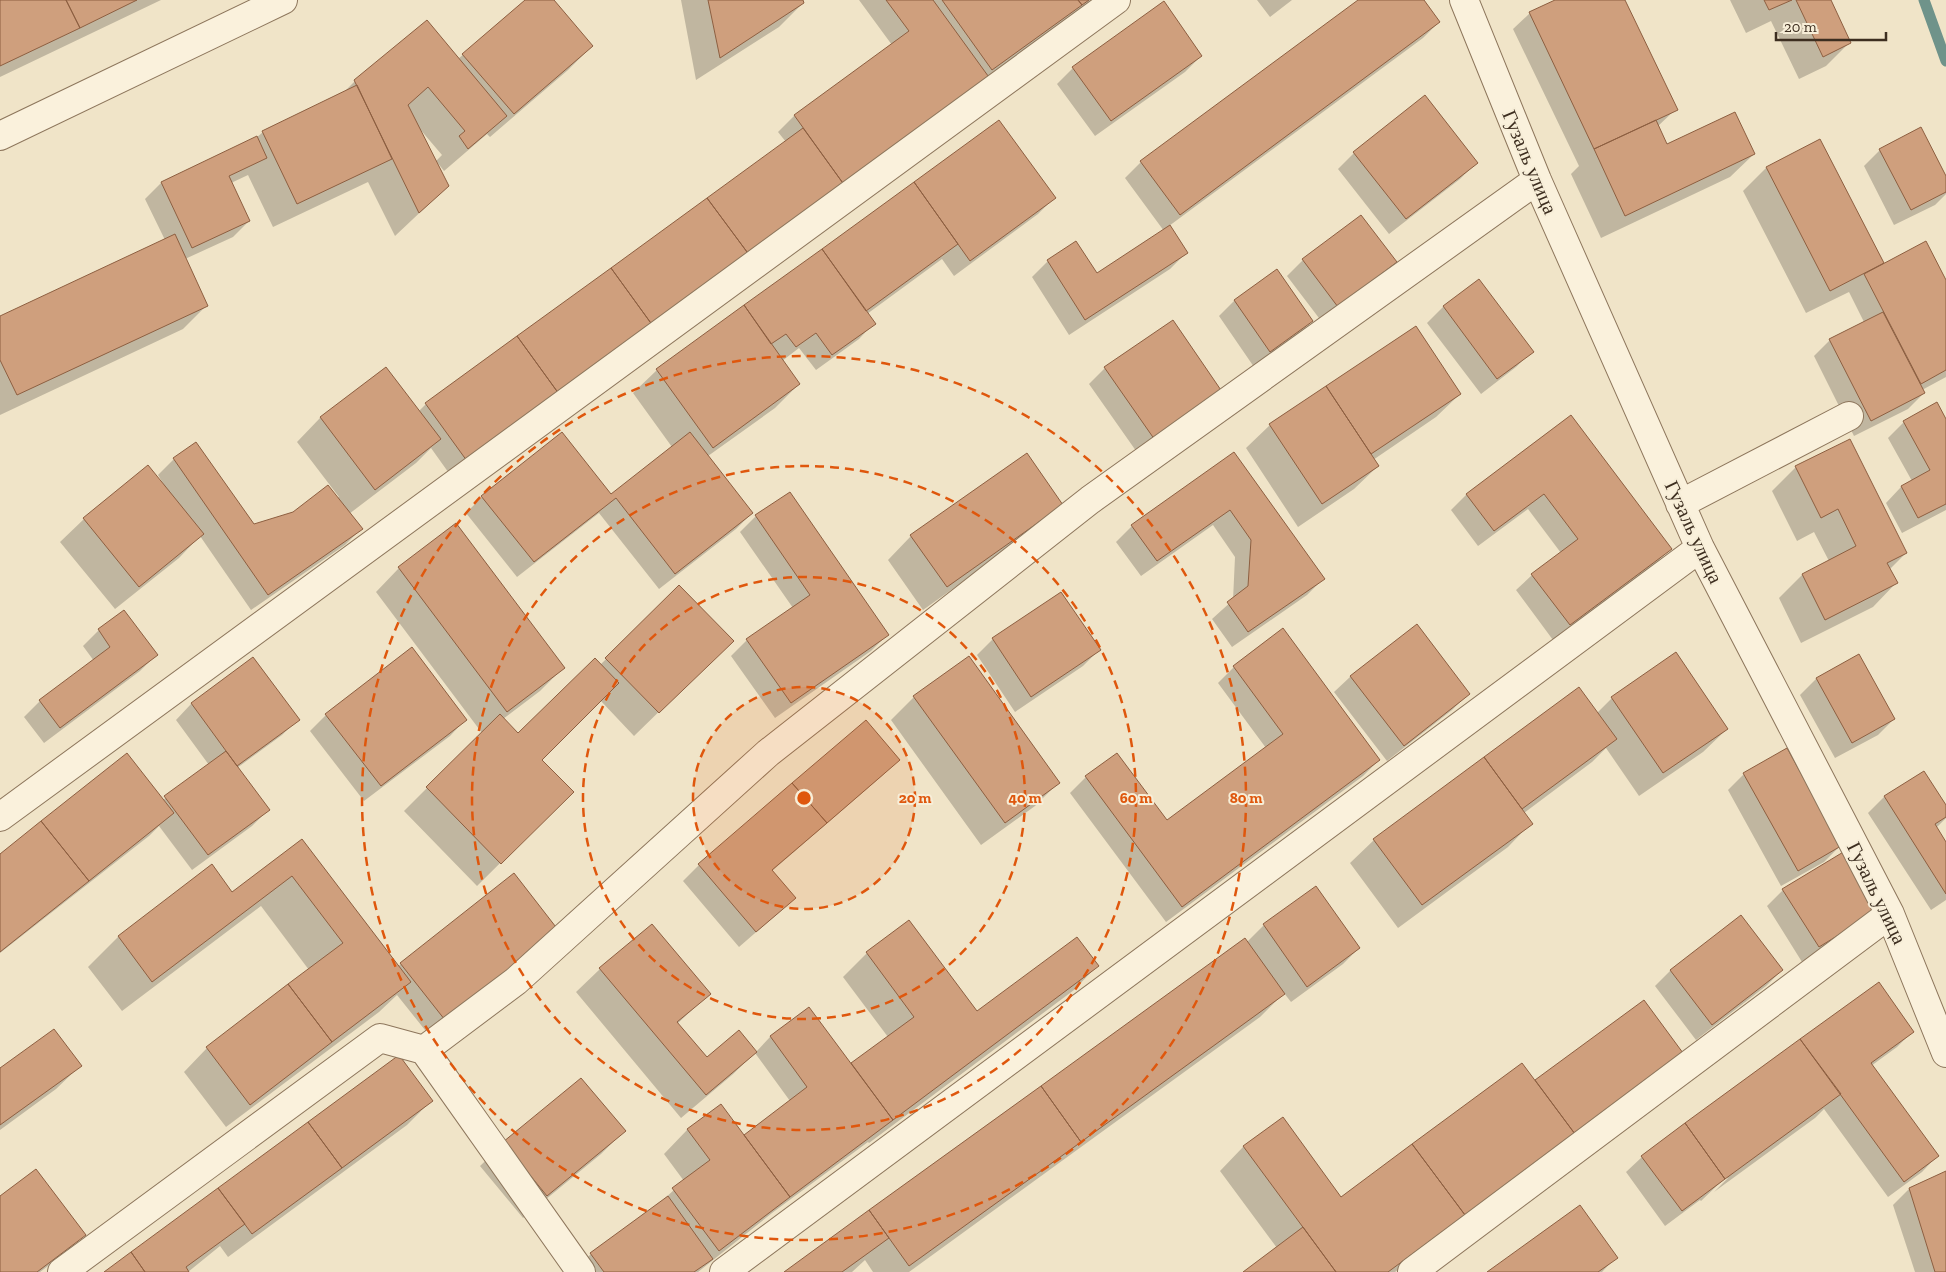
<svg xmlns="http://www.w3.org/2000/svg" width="1946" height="1272" font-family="'Zilla Slab',serif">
	<rect width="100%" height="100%" fill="#f0e4c8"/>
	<!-- shadow -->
	<path fill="#0003" fill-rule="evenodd" d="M0,0H161L0,77Z
		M527,0H552L592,46L568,70L490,137L487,134L444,171L437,162L436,163L448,186L395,236L368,182L273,227L248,175L231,183L249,221L233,237L185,259L206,306L183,329L0,415V317L165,240L145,199L161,183L256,138L263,132L342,94L355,81L458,59ZM419,128L442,155L435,162Z
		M681,0H802L803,3L779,27L696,80Z
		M859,0H1097L451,476L431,448L416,463L349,514L361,529L345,545L251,610L200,536L179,558L115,609L60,542L84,519L163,486L164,485L158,475L174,459L196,444L253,526L337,498L339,497L297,442L320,418L385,368L418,412L426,404L786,142L778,132L794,116L892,45Z
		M1257,0H1292L1270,17Z
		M1360,0H1423L1439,22L1423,38L1169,226L1186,253L1170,269L1069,335L1032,277L1048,261L1076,243L1097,275L1164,231L1125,178L1141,162Z
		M1558,0H1624L1676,109L1657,127L1667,146L1754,154L1730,177L1601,238L1571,174L1579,166L1513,29L1529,14Z
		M1730,0H1829L1849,43L1826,66L1799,79L1771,21L1746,33Z
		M1201,56L1185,72L1095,136L1057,84L1073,68Z
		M1820,140L1884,264L1946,283V377L1922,390L1924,393L1908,409L1854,436L1814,356L1830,340L1864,322L1849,292L1806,313L1743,191L1766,168Z
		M1880,150L1946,179V194L1935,205L1894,225L1864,166Z
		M1354,153L1476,163L1460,179L1389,234L1338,169Z
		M1054,198L1038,214L954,276L942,259L867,314L874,323L859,339L816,370L799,348L782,361L799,384L775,408L708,456L752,513L736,529L659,589L599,513L517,577L466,513L482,497L611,495L672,447L633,393L657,370Z
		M1303,260L1395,262L1379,278L1322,322L1287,276Z
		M1479,281L1532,351L1516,367L1481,394L1427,323L1443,307Z
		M1235,300L1312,321L1296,337L1254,367L1219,316Z
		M1105,368L1223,396L1141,458L1089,384Z
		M1460,394L1436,417L1373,460L1378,466L1354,489L1298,527L1246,448L1270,425Z
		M1571,417L1670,549L1654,565L1553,640L1516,590L1532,575L1561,553L1528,509L1478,546L1451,510L1467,494Z
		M1946,421V510L1902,533L1886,503L1901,487L1912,481L1888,438L1904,422Z
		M1234,454L1323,579L1307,595L1232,647L1212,619L1233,600L1235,557L1213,525L1141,576L1116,542L1132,526Z
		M1796,467L1906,553L1889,570L1896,583L1873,607L1801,643L1779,598L1802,575L1829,561L1814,532L1797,541L1772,491Z
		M1062,505L1038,528L923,610L888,560L911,536Z
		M756,516L887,635L871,651L775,718L731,656L747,640L793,608L740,532Z
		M399,568L563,668L540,691L503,719L518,735L600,665L679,587L708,664L634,736L600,700L540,760L572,792L477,886L404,811L482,733L376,592Z
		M124,612L156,655L140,671L44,743L24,717L40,701L94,661L83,646L99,630Z
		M1416,626L1468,694L1452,710L1387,761L1334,692L1350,677Z
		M993,639L1099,650L1083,666L1015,712L977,655Z
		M412,649L465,720L450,736L364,801L310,731L326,715Z
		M1859,656L1894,719L1878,735L1835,758L1800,695L1816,679Z
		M253,658L298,719L282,735L237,768L268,810L252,826L192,870L159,826L149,836L0,953V856L163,800L209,765L176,720L191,704Z
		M1234,667L1379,760L1363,776L1166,922L1070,793L1086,777L1167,822L1266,748L1218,683Z
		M914,697L1058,783L1035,806L981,845L891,720Z
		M1612,698L1727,729L1703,752L1639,796L1606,748L1592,762L1524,813L1531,823L1508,847L1398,928L1350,863L1374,840L1597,713Z
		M866,722L898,760L882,776L772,871L795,898L739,947L683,881L699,865Z
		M1923,772L1946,807V818L1936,828L1946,844V900L1931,910L1868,813L1884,797Z
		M1744,774L1840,846L1824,862L1781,886L1728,790Z
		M302,840L398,966L401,964L557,931L429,1035L397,995L379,1012L226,1127L184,1072L207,1048L309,970L261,906L122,1011L88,967L118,937L232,894Z
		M1315,888L1359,948L1343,964L1291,1002L1284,993L1260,1017L909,1272H873L865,1260L852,1272H786L1246,943L1264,925Z
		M1783,890L1864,924L1802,962L1767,906Z
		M909,921L977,1013L1097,966L1074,990L869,1143L868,1142L772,1213L698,1272H572L591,1254L654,1208L684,1181L664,1154L687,1130L720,1106L744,1137L790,1101L755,1053L732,1075L681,1118L576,992L600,969L709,994L677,1024L706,1058L756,1052L770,1037L808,1009L851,1066L888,1037L843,977L867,953Z
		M1671,970H1782L1766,986L1696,1040L1655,986Z
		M1644,1002L1682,1053L1550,1157L1395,1272H1245L1277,1248L1220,1171L1243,1147L1282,1118L1341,1198L1535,1082Z
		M1913,1031L1897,1047L1871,1066L1937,1156L1922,1172L1888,1197L1824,1109L1815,1118L1714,1192L1728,1178H1725L1701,1201L1700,1200L1665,1226L1626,1172L1642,1157Z
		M80,1066L56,1089L0,1130V1070Z
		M431,1101L407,1125L228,1257L220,1246L188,1272H106Z
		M624,1131L601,1154L523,1218L480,1166L504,1143Z
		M1946,1172V1272H1915L1893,1205L1909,1189Z
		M0,1197L84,1235L68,1251L40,1272H0Z
		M1616,1257L1602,1272H1490Z"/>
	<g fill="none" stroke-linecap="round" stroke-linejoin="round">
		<!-- stream -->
		<path stroke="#6f938a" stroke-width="11" d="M1924,0L1946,61"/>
	</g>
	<!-- building -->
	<path fill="#cf9f7d" stroke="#8d5f41" d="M0,0H66L80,28L0,66Z
		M66,0H137L80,28Z
		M525,0H554L593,46L514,114L462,54Z
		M708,0H803L804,3L720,58Z
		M886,0H933L991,80L845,186L794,115L909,31Z
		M942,0H1078L1082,5L992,70Z
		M1078,0H1089L1082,5Z
		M1358,0H1424L1440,22L1180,215L1140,161Z
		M1555,0H1625L1678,110L1594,149L1529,12Z
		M1764,0H1792L1769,10Z
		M1796,0H1831L1851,43L1823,57Z
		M1164,1L1202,56L1111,121L1072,67Z
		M427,20L507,116L468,149L459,136L465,131L428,87L408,105L449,186L419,213L354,80Z
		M357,85L392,159L297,204L262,131Z
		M1425,95L1478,163L1406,219L1353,152Z
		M1735,112L1755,154L1625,216L1594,149L1656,120L1667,144Z
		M999,120L1056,198L970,261L914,182Z
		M1921,127L1946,176V192L1911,210L1879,149Z
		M803,128L845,186L750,256L707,198Z
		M257,136L267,158L229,176L250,221L192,248L161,182Z
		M1820,139L1884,263L1830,291L1766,167Z
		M914,182L958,244L866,311L822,249Z
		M707,198L750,256L653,326L611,268Z
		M1361,215L1397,262L1338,307L1302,259Z
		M1170,225L1188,253L1085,320L1047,260L1076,241L1097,273Z
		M175,234L208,306L17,395L0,360V316Z
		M1926,241L1946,280V370L1921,384L1864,274Z
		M822,249L876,324L832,355L816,333L796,347L786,334L771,344L744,305Z
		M611,268L653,326L559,394L517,336Z
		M1277,269L1313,321L1270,352L1234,300Z
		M1479,279L1534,352L1497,379L1443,306Z
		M744,305L800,384L713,448L656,369Z
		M1883,312L1925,393L1871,421L1829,339Z
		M1173,320L1225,396L1157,443L1104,367Z
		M1416,326L1461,394L1371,454L1326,386Z
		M517,336L559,394L467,461L425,403Z
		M386,367L441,439L375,490L320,417Z
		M1326,386L1379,466L1322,504L1269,424Z
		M1937,402L1946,419V504L1918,518L1901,486L1930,470L1903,421Z
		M1571,415L1672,549L1570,625L1531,574L1578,539L1544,494L1494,531L1466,494Z
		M562,432L611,494L690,432L753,513L675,574L616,498L534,562L481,496Z
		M1850,439L1907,553L1887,563L1898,583L1825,620L1802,574L1856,546L1838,509L1821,518L1795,466Z
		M196,442L254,524L293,512L328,485L363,529L268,595L173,458Z
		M1234,452L1325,579L1248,632L1227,602L1248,586L1251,540L1230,510L1157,561L1131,525Z
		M1027,453L1063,505L947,587L910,535Z
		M148,465L204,534L139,587L83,518Z
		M790,492L889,635L791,703L746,639L810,595L755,515Z
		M456,523L565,668L507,712L398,567Z
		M679,585L734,641L659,713L605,658Z
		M1061,592L1101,650L1031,697L992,638Z
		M124,610L158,655L60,728L39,700L110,647L98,629Z
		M1417,624L1470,694L1404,746L1350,676Z
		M1283,628L1380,760L1182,907L1085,776L1117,753L1167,820L1283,734L1233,666Z
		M412,647L467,720L381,786L325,714Z
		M1676,652L1728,729L1663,773L1611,697Z
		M1859,654L1895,719L1852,743L1816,678Z
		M969,656L1060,783L1005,823L913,696Z
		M253,657L300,720L237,766L191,703Z
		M595,658L619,683L542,760L574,792L501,864L426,787L500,714L518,733Z
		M1579,687L1617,739L1522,809L1484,757Z
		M866,720L900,760L827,823L792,783Z
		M1787,748L1841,846L1798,871L1743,773Z
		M226,751L270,810L208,855L164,796Z
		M127,753L174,813L89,881L41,821Z
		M1484,757L1533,824L1422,905L1373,839Z
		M1924,771L1946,805V817L1935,824L1946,842V894L1884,796Z
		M792,783L827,823L772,870L796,898L756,932L698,864Z
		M41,821L89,881L0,952V854Z
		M302,839L411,982L332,1042L288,984L343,943L292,876L152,982L118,936L212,864L232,892Z
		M1845,851L1881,909L1819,947L1782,889Z
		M514,873L559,931L445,1020L400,963Z
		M1316,886L1360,948L1307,987L1263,924Z
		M1741,915L1783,970L1712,1025L1670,970Z
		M909,920L977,1011L1077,937L1099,966L893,1120L851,1063L914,1017L866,952Z
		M652,924L711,994L677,1022L707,1057L739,1030L757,1052L706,1095L599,968Z
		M1245,938L1285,994L1081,1142L1041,1086Z
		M1879,982L1914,1032L1871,1063L1939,1156L1904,1182L1800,1039Z
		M288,984L332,1042L250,1105L206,1047Z
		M1644,1000L1683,1053L1575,1134L1535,1080Z
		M809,1007L893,1120L790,1197L744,1135L807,1087L770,1036Z
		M54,1029L82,1066L0,1125V1068Z
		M1800,1039L1841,1094L1725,1179L1685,1123Z
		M399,1055L433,1101L342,1168L308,1122Z
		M1522,1063L1575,1134L1465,1215L1412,1144Z
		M581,1078L626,1131L547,1196L503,1142Z
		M1041,1086L1081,1142L909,1266L869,1210Z
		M721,1104L790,1197L719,1251L672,1188L710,1160L687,1129Z
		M1283,1117L1341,1197L1412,1144L1465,1215L1388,1272H1336L1243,1146Z
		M308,1122L342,1168L252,1234L218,1188Z
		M1685,1123L1725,1179L1682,1211L1641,1156Z
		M36,1169L86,1235L37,1272H0V1196Z
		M1946,1171V1272H1935L1909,1188Z
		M218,1188L245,1224L186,1267L189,1272H145L131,1252Z
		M668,1196L713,1259L694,1272H604L590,1253Z
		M1580,1205L1618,1258L1598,1272H1487Z
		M869,1210L889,1238L842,1272H784Z
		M1303,1227L1336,1272H1243Z
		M131,1252L145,1272H104Z"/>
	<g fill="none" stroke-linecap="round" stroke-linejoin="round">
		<defs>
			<path id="minor" d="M1464,0L1537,180L1700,548L1890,914L1946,1053
				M0,136L283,0
				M1680,504L1849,416
				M0,817L1116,0
				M424,1050L581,1272
				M62,1272L380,1038L424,1050L516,981L768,753L1090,500L1537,180
				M724,1272L1700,548
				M1412,1272L1890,914"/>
		</defs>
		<!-- minor casing -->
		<use href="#minor" stroke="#8d765c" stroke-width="30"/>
		<!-- minor -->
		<use href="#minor" stroke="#faf1dc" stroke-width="28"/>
	</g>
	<!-- distance rings -->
	<circle cx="804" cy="798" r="111" fill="#df570d" fill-opacity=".12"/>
	<g fill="none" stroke="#df570d" stroke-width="2.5" stroke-dasharray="9 6">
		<circle cx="804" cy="798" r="111"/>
		<circle cx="804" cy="798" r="221"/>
		<circle cx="804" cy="798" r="332"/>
		<circle cx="804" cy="798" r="442"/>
	</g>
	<g text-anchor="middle" stroke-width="4" stroke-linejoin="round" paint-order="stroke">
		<!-- street labels -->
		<g font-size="20" fill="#3d2e20" stroke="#f7eed8">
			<text transform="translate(1530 162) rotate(67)" y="7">Гузаль улица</text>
			<text transform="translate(1694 532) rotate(65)" y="7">Гузаль улица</text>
			<text transform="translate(1877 893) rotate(64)" y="7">Гузаль улица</text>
		</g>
	</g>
	<circle cx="804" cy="798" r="8" fill="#df570d" stroke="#f7eed8" stroke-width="2.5"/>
	<g font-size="15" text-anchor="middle" font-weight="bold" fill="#df570d" stroke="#f7eed8" stroke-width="4" stroke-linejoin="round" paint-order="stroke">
		<text x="915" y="803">20 m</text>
		<text x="1025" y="803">40 m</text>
		<text x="1136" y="803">60 m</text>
		<text x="1246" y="803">80 m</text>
	</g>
	<!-- scale -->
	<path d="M1776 32v8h110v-8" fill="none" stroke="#3d2e20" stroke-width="2.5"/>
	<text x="1784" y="32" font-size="15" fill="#3d2e20" stroke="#f7eed8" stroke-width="4" paint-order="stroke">20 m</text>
</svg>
